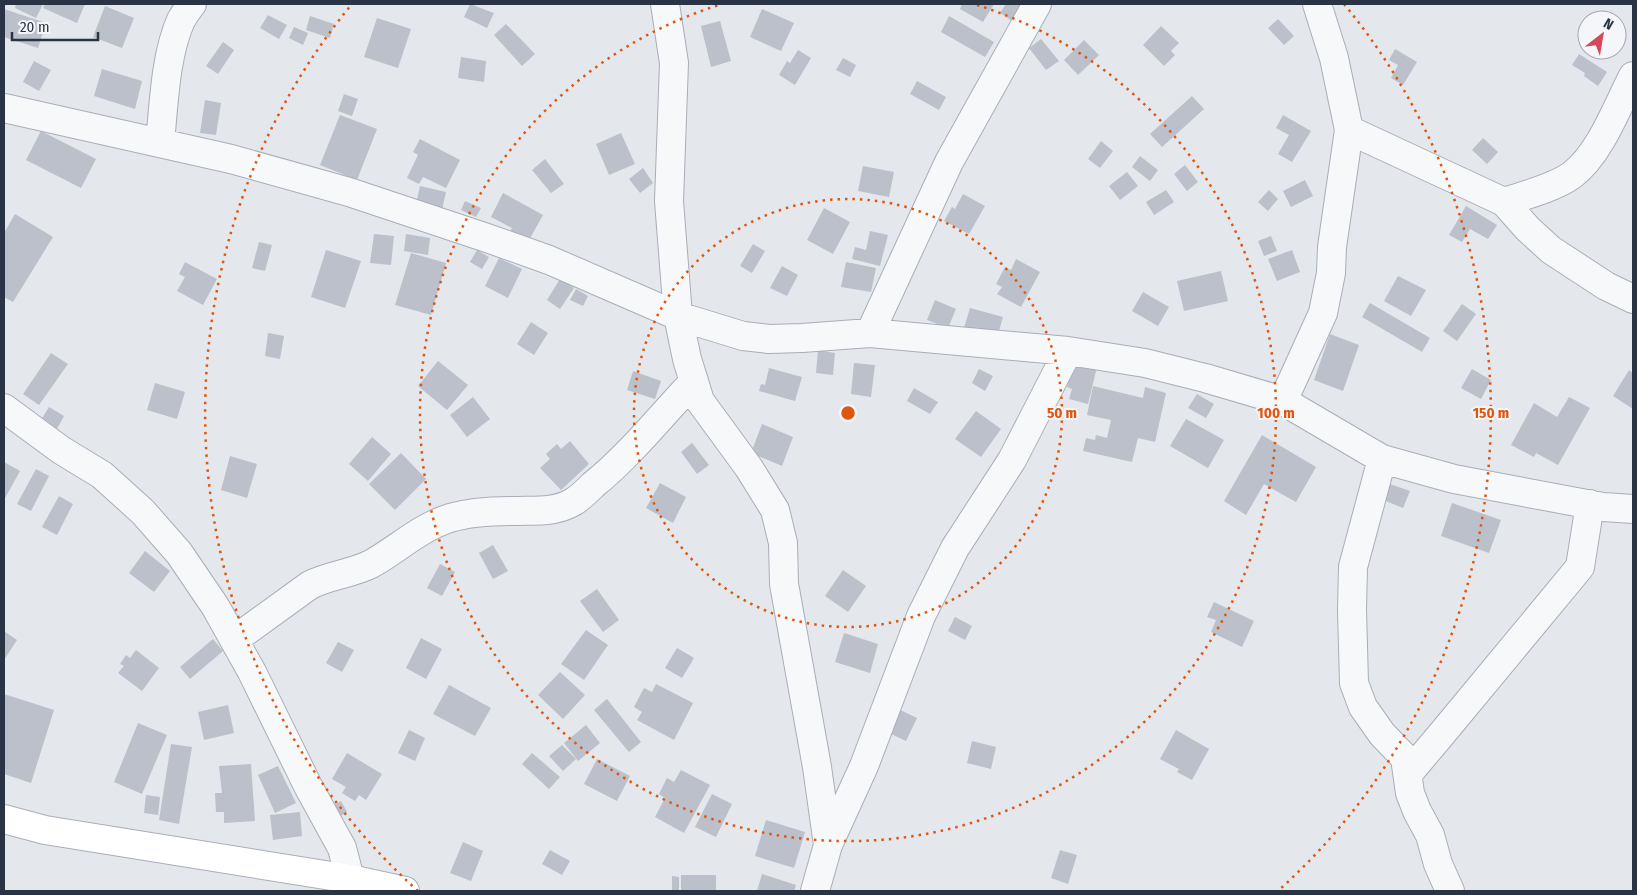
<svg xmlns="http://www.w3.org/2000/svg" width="1637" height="895" font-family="'Fira Sans Condensed',sans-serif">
	<rect width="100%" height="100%" fill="#e4e7ec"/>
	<!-- building -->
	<path fill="#bbc0ca" d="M16,4H43L36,18L15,8Z
		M45,4H85L77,23L43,8Z
		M470,4L494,13L487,28L464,17Z
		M962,4H994L983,22L960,9Z
		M1006,4H1029L1017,24L1000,13Z
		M105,6L134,18L122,48L93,37Z
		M4,9L46,23L38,48L4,37Z
		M762,9L794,23L781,51L750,37Z
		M268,15L287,25L279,39L260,28Z
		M310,16L334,24L330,38L306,30Z
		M949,16L994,42L985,57L941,32Z
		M377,18L411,29L398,68L364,57Z
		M1278,19L1294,36L1284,45L1268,28Z
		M720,21L731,61L711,67L701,26Z
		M506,24L535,54L522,66L494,35Z
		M1161,26L1179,43L1171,51L1175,55L1164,66L1143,45Z
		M294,27L308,33L303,45L289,38Z
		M1041,39L1059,61L1046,70L1029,48Z
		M1084,40L1099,55L1078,75L1064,60Z
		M223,42L234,50L218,74L206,66Z
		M1395,49L1417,62L1403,85L1391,78L1398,65L1389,60Z
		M798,50L811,58L795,85L779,75L787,61L790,63Z
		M1579,54L1607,72L1598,86L1584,76L1585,73L1572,65Z
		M461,57L486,61L484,82L458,78Z
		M843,58L856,65L850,77L836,70Z
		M34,61L51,70L39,91L23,82Z
		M102,69L142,81L135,109L94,96Z
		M917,81L946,97L939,110L910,94Z
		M344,94L358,99L352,116L338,111Z
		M1192,96L1204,109L1162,147L1150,134Z
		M205,100L221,103L216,135L200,133Z
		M340,115L377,129L357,180L320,165Z
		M1283,115L1311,131L1292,162L1278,154L1289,135L1276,128Z
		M41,131L96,159L81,188L26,160Z
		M621,133L635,164L609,175L596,144Z
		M1483,138L1498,152L1487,164L1472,150Z
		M420,139L460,160L446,188L423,177L419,184L407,178L418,155L413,152Z
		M1101,141L1113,151L1100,168L1088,159Z
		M1140,156L1158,170L1150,181L1132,167Z
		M545,159L564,184L551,193L532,170Z
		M1185,165L1198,182L1187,191L1174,174Z
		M863,166L894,172L889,197L858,191Z
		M643,168L653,183L640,193L629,179Z
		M1127,172L1138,186L1120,200L1109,186Z
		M1305,180L1313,196L1291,207L1283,191Z
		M420,186L446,192L442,210L416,204Z
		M1166,190L1174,202L1154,215L1146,202Z
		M1269,190L1278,199L1268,211L1258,202Z
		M503,193L543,215L528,242L510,232L512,228L491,217Z
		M963,194L985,206L969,234L944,221L952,207L955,209Z
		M465,201L481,208L476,217L461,210Z
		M1466,206L1497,225L1488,239L1470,229L1462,242L1449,235Z
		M824,208L850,222L833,254L807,240Z
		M15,214L53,237L13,302L4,297V233Z
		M870,231L888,235L880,266L852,259L855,247L866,250Z
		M374,234L394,236L391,265L370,263Z
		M406,234L430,238L428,255L404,251Z
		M1271,236L1277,251L1264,256L1258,241Z
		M259,242L272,245L265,271L252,268Z
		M753,244L765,251L752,273L740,266Z
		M326,250L361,261L345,308L311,297Z
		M477,250L489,257L482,269L470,262Z
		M1292,250L1300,272L1277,281L1268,259Z
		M411,253L446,263L431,315L395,305Z
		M499,258L522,269L508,298L485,286Z
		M1016,259L1040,272L1021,307L997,294L1002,287L996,284L1005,267L1011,270Z
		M185,262L217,279L203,305L177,291L185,277L179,274Z
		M846,262L876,268L871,292L841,287Z
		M782,266L798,275L787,296L770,288Z
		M1221,271L1228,301L1184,311L1177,281Z
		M1398,276L1426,290L1411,316L1384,301Z
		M560,279L574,288L560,309L547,300Z
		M576,289L588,296L583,306L570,300Z
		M1143,292L1169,307L1158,326L1132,311Z
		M935,300L956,309L948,328L927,320Z
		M1370,303L1430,338L1422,352L1362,317Z
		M1462,304L1476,314L1457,341L1443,331Z
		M970,308L1003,317L997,338L964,328Z
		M531,322L548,333L534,355L517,344Z
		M268,333L284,336L280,359L265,356Z
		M1330,334L1359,345L1343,391L1314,380Z
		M818,350L835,353L833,375L816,373Z
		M51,353L68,364L39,405L23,394Z
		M438,361L468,385L447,410L418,386Z
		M1073,361L1097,367L1088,404L1069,399L1072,389L1067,387Z
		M854,363L875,365L871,397L851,394Z
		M769,368L802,377L795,401L759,391L761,384L765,385Z
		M979,369L993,376L985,391L972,383Z
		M1472,369L1491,380L1481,399L1461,388Z
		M1629,370L1633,373V409L1613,396Z
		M633,371L661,381L655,399L627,390Z
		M155,383L185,392L177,419L147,410Z
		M1093,386L1143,398L1145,387L1166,393L1155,442L1138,438L1132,462L1083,451L1086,438L1095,440L1096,435L1107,438L1111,420L1087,415Z
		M914,388L938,402L930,414L907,401Z
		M1197,394L1214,404L1206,418L1188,408Z
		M473,397L490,419L467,437L450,415Z
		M1569,397L1590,408L1558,465L1536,453L1534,457L1511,445L1534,403L1557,417Z
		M49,407L64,416L57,429L41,420Z
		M976,411L1001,429L981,457L955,439Z
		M1186,419L1224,440L1208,468L1170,446Z
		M762,424L793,437L782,466L751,453Z
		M1262,435L1316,467L1296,502L1264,484L1246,515L1224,501Z
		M372,437L391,454L368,481L349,464Z
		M570,441L589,464L561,490L540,468L550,459L546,454L557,444L561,449Z
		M692,443L709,465L697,474L681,452Z
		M401,453L426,479L395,510L369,484Z
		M230,456L257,464L247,498L221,490Z
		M4,462L20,471L4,500Z
		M36,469L49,476L31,511L17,504Z
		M660,483L686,497L673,523L646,508Z
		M1387,483L1410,491L1403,508L1381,499Z
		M59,496L73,504L57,535L42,527Z
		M1452,503L1501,520L1489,553L1441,536Z
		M493,545L508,571L493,579L479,553Z
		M145,551L170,571L154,592L129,573Z
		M440,564L455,572L442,596L427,588Z
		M843,570L866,586L848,612L825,596Z
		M597,589L619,620L603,632L580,601Z
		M1214,602L1254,621L1242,647L1211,632L1216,620L1207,617Z
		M955,617L972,626L965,640L948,631Z
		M586,630L608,645L584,680L561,664Z
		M4,631L17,640L4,660Z
		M844,633L878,644L870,673L835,662Z
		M421,638L442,649L426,679L406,668Z
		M213,639L223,651L190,679L180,667Z
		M338,642L354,650L342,672L326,663Z
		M677,648L694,658L682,678L665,668Z
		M136,650L159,668L142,691L118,673L124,666L120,664L126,655L130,658Z
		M560,672L585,695L563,719L538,695Z
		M656,684L693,703L674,740L637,720L642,712L634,707L644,688L652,692Z
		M449,685L491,708L475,736L433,714Z
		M4,694L54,710L31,783L4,774Z
		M607,699L641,742L629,752L594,710Z
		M228,705L234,733L204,740L198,712Z
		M898,709L917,718L906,741L887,732Z
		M138,723L167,735L142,794L114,782Z
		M586,725L600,743L578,761L564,743Z
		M409,730L425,738L415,761L398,753Z
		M1176,730L1209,749L1192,780L1177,772L1179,769L1160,759Z
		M972,741L996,747L991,769L967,763Z
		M171,744L192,747L179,824L159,820Z
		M562,745L576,759L563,771L549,756Z
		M347,753L382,774L366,800L359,795L355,801L342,793L346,787L332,779Z
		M532,753L560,777L549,789L522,764Z
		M597,759L630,776L617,801L584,784Z
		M251,764L255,821L224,823V812H216L215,793H222L219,766Z
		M278,766L296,803L275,813L258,775Z
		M681,770L710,785L684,833L655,817L665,798L659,794L667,778L674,782Z
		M712,794L732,804L716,837L695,827Z
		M146,795L160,797L158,815L144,813Z
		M341,801L347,812L337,818L331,807Z
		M300,812L302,836L273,840L270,815Z
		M766,820L805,832L794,868L755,856Z
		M463,842L483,851L471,881L450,873Z
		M550,850L570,861L562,875L542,864Z
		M1060,850L1077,855L1068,884L1051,878Z
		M762,874L796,885L794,891H757Z
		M681,875H716V891H681Z
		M672,876L679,877V891H672Z"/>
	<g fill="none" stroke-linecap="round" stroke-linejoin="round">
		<defs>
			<path id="street" d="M665,4L674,63L669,201L678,316L687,359L700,401L749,468L775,510L783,543L784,584L817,767L828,845L815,891
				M1317,4L1334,58L1349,130L1504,202L1528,229L1551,250L1606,286L1633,299
				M4,108L231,159L349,192L487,238L549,260L678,316L743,336L769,339L802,338L870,333L1068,351L1145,363L1205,378L1283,401L1382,459L1454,479L1603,507L1633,509
				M160,142C164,104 165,56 181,20C184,15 188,9 192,4
				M1504,202C1523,196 1556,187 1572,175C1600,154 1617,107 1633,76
				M870,333L949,162L1037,4
				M1283,401L1323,313L1331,273L1332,247L1349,130
				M4,408L61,450L102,475L143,512L179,553L215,606L252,672L308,786L342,848L350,879L364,891
				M1382,459L1353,567L1352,610L1354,683L1363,707L1382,734L1405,758L1410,793L1417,811L1430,835L1438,864L1450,891
				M234,640L310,585C330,575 351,574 371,564C398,549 419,528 450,518C470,512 492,511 514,511C534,510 554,513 573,502C580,498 587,491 593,485C630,455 661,416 694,381
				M1408,774L1445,730L1580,567L1590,504
				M828,845L864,766L921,616L955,548L1012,460L1068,351"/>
			<path id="secondary" d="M4,819L45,830L350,879L405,891"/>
		</defs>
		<!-- street casing -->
		<use href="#street" stroke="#a9aeb7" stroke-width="30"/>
		<!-- secondary casing -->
		<use href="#secondary" stroke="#a9aeb7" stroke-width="30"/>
		<!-- street -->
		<use href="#street" stroke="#f7f8fa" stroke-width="28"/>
		<!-- secondary -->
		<use href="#secondary" stroke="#fff" stroke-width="28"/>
	</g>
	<!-- distance rings -->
	<g fill="none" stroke="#df570f" stroke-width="2.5" stroke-dasharray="2.5 5">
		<circle cx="848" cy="413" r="214"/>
		<path d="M977 5A428 428 0 1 1 719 5"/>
		<path d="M418 891A643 643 0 0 1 352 4M1344 4A643 643 0 0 1 1278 891"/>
	</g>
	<circle cx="848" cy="413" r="8" fill="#df570f" stroke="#f4f6f9" stroke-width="2.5"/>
	<g font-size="15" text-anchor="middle" font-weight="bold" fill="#df570f" stroke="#f4f6f9" stroke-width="4" stroke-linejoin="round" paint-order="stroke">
		<text x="1062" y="418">50 m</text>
		<text x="1276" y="418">100 m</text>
		<text x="1491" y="418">150 m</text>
	</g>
	<!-- border -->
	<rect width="1637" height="895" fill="none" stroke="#2b3445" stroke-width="10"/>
	<!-- north arrow -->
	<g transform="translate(1602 35) rotate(31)"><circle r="24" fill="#f4f6f9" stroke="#a4a8b1"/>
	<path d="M0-4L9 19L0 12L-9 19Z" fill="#d1495b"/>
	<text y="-8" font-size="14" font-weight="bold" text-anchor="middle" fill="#2b3445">N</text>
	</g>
	<!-- scale -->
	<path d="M12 32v8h86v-8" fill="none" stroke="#2b3445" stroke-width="2.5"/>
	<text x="20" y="32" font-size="15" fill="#2b3445" stroke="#f4f6f9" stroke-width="4" paint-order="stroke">20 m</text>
</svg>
